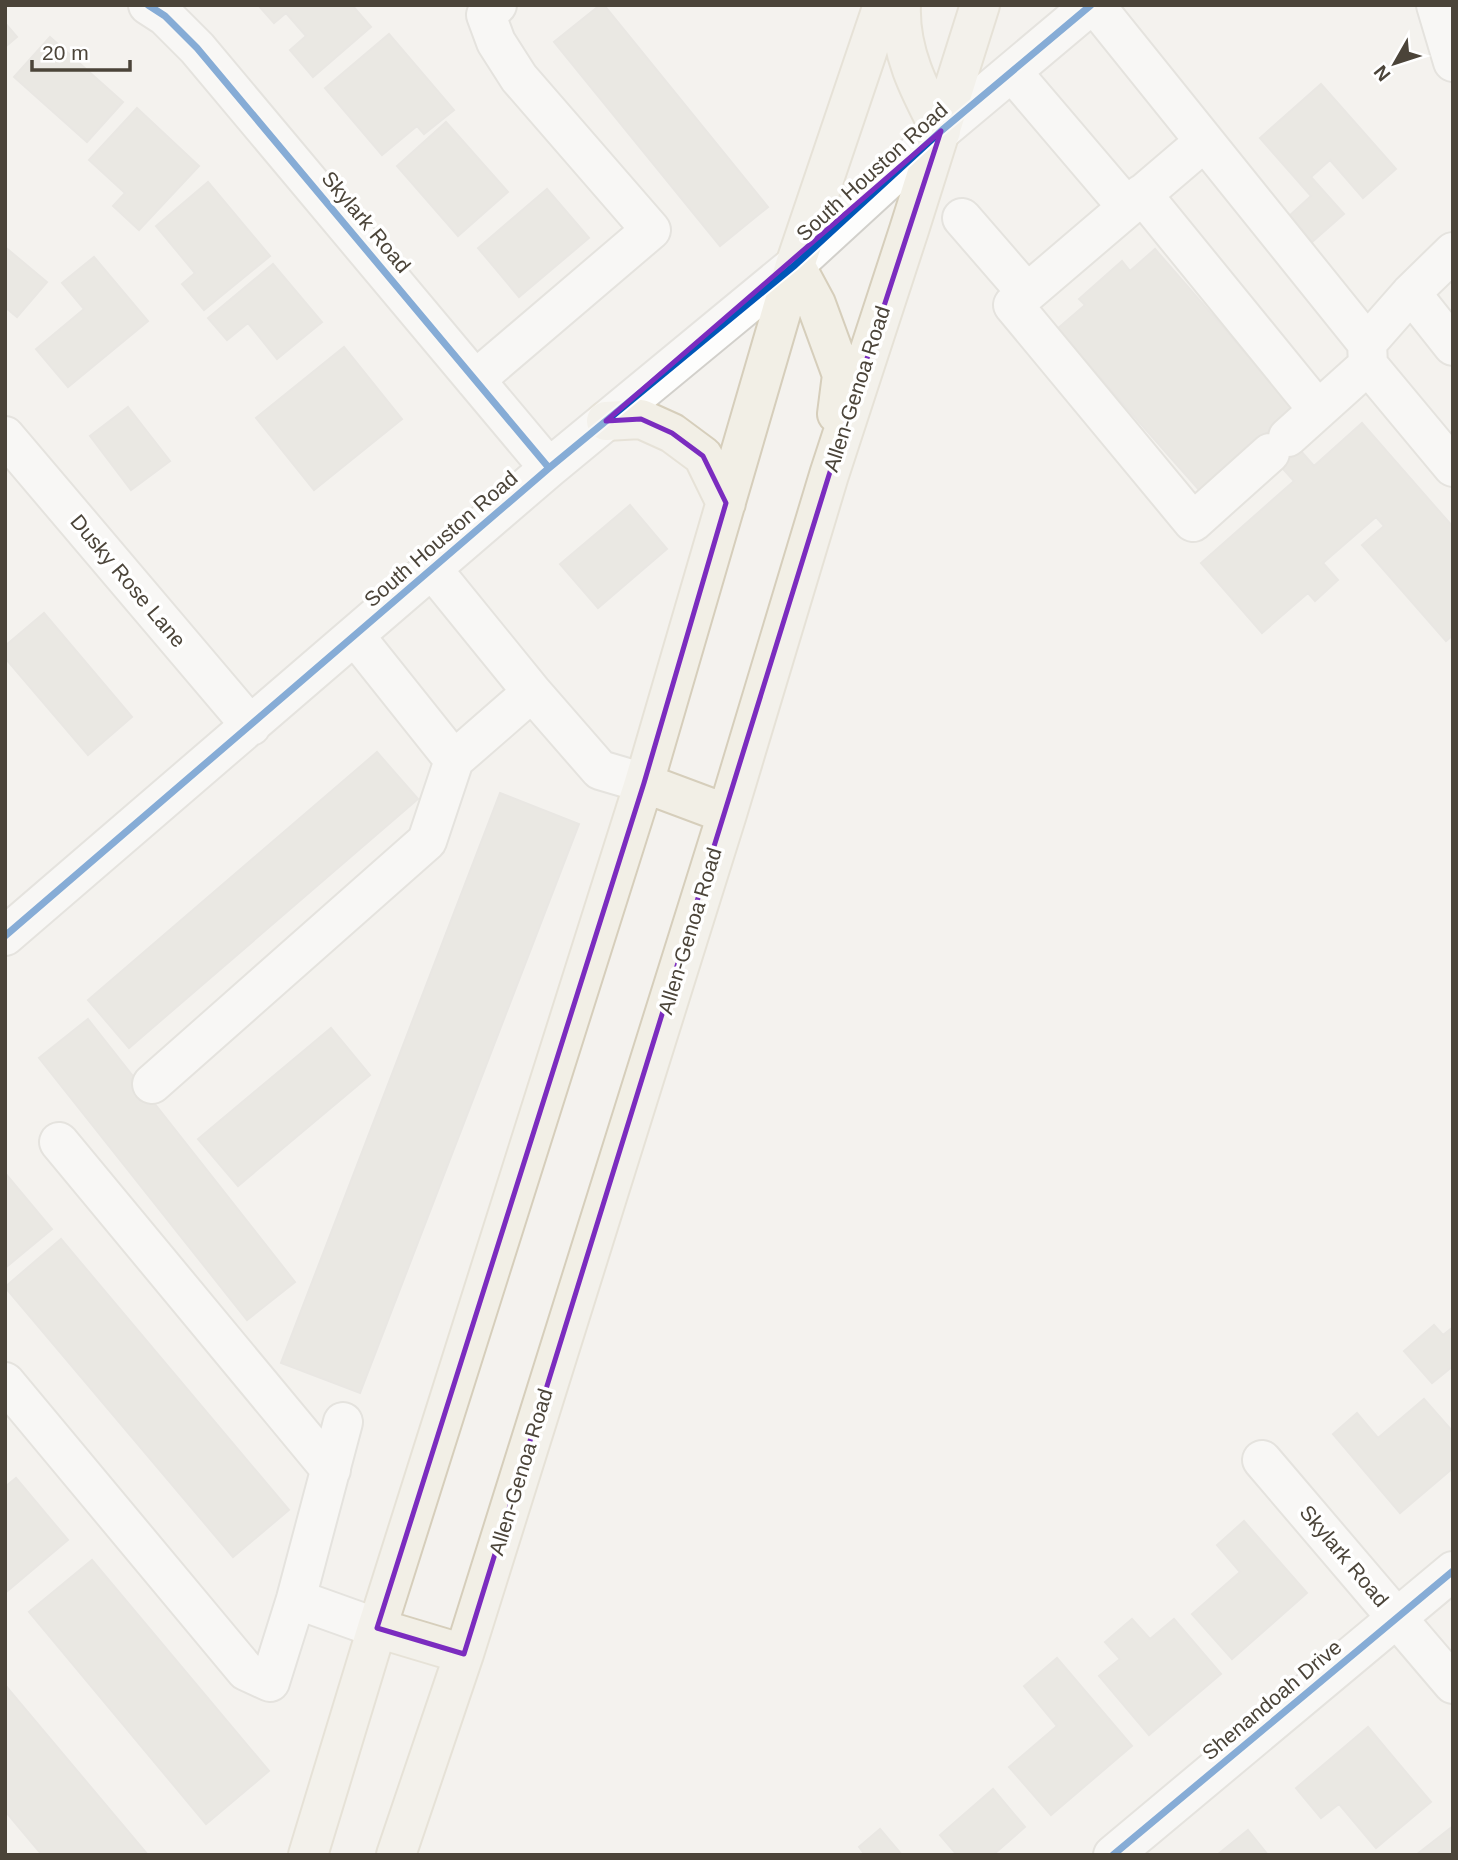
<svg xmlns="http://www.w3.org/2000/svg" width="1458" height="1860" font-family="Arial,sans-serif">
	<rect width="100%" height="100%" fill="#f4f2ee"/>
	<!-- building -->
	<path fill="#dedbd6" stroke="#dcd9d4" stroke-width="2" d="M258,5H352L371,27L313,77L290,50L306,36L286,13L274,23Z
		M600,5H604L768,207L720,246L554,42Z
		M5,23L17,37L5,47Z
		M389,34L454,110L424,134L417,126L382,155L325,88Z
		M50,37L123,102L87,142L14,77Z
		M1321,84L1396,169L1363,198L1330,160L1311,177L1344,214L1312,242L1289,216L1311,196L1260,138Z
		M137,108L199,166L139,230L113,206L125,193L89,160Z
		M446,122L508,192L458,236L397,166Z
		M208,182L270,256L204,310L182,284L195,273L156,226Z
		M547,189L589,238L519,297L478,248Z
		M5,247L47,282L17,317L5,307Z
		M1155,249L1303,419L1286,434L1314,466L1362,423L1453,527V635L1446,641L1362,545L1384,526L1376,517L1323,563L1338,580L1315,601L1308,593L1262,633L1201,563L1294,481L1266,450L1208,500L1057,329L1085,305L1079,299L1122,261L1130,271Z
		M94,257L148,321L68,387L36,349L84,309L62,283Z
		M273,264L322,322L277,359L248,323L227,340L208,318Z
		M344,347L402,419L314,490L256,418Z
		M128,407L170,461L131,490L90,436Z
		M630,505L667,549L598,608L560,564Z
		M44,613L132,717L88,755L5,658V646Z
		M377,752L418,799L129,1048L88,1000Z
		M500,793L579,824L360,1393L281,1363Z
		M88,1019L295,1282L247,1320L39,1058Z
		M331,1028L370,1075L238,1186L198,1139Z
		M5,1173L52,1229L5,1268Z
		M61,1239L289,1510L233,1557L5,1287Z
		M1434,1325L1443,1335L1453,1327V1366L1432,1383L1404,1351Z
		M1424,1399L1453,1432V1468L1400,1513L1333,1434L1357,1413L1378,1438Z
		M16,1478L68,1540L5,1593V1487Z
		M1244,1521L1307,1593L1232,1659L1192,1614L1240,1572L1217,1545Z
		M92,1560L269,1771L206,1824L29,1612Z
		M1132,1619L1150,1639L1174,1619L1221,1674L1149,1735L1099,1676L1120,1659L1105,1642Z
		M1057,1658L1132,1746L1051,1815L1009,1767L1057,1726L1024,1686Z
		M5,1685L148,1855H42L5,1811Z
		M1368,1727L1431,1802L1376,1848L1339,1804L1321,1818L1296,1788Z
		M993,1789L1025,1827L993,1855H957L940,1835Z
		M1453,1826V1855H1416Z
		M880,1829L902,1855H865L859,1847Z
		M1248,1830L1268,1855H1217Z"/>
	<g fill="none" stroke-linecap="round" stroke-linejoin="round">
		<defs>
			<path id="minor" d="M148,5L165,16L197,48L549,468
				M1095,5L1367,343L1368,365L1453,467
				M1436,5L1453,62
				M1012,72L1127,207
				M1204,142L1013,305L1193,522L1270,453
				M1142,194L1318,410
				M962,218L1027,293
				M1411,293L1453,346
				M1367,343L1411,293L1453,252
				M475,380L651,230L519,78L496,42L486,15L497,5
				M5,436L251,726
				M1288,437L1368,365
				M432,569L532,692L600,770L644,783
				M355,636L454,760
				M5,936L549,468L795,265L941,131L1091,5
				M152,1084L427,841L454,760L532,692
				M59,1142L331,1470
				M5,1382L246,1671L270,1682L296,1599L343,1422
				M1262,1460L1453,1684
				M296,1599L377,1628
				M1113,1855L1453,1571"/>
			<path id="major" d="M901,5C899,52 920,91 941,131
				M795,265L816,304L842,375L837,414
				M606,421L641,419L672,433L703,456L726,503
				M644,783L727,814
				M377,1628L464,1654
				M308,1855L377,1628L644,783L795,265L883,5
				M396,1855L464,1654L727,814L829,475L909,230L980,5"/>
		</defs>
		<!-- minor casing -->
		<use href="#minor" stroke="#d2d0cb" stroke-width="42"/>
		<!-- major casing -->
		<use href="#major" stroke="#d6cebb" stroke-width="42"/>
		<!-- minor -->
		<use href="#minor" stroke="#fdfdfc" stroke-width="38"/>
		<!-- major -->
		<use href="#major" stroke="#f2efe6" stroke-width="38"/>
		<defs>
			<path id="cycleway" d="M148,5L165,16L197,48L549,468
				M5,936L549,468L795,265L941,131L1091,5
				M1113,1855L1453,1571"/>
		</defs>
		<!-- cycleway casing -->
		<use href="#cycleway" stroke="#fff" stroke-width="11"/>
		<!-- cycleway -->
		<use href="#cycleway" stroke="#0057b8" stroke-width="7"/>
	</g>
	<!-- marked area -->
	<path d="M0 0H1458V1860H0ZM941,131L829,475L464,1654L377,1628L644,783L726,503L703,456L672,433L641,419L606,421Z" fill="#f4f2ee" fill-opacity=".55" fill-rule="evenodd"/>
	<path fill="none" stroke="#7b2cbf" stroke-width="5" stroke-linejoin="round" d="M941,131L829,475L464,1654L377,1628L644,783L726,503L703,456L672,433L641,419L606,421Z"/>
	<g text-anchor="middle" stroke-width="7" stroke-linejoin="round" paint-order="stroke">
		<!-- street labels -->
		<g font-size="21" fill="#4b4439" stroke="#fff">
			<text transform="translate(872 172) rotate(-42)" y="7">South Houston Road</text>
			<text transform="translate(366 222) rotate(50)" y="7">Skylark Road</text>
			<text transform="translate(857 389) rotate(-72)" y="7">Allen-Genoa Road</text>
			<text transform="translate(441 539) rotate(-41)" y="7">South Houston Road</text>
			<text transform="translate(128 581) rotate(50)" y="7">Dusky Rose Lane</text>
			<text transform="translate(690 931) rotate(-73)" y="7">Allen-Genoa Road</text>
			<text transform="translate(521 1472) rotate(-73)" y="7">Allen-Genoa Road</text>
			<text transform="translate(1344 1556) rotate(50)" y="7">Skylark Road</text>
			<text transform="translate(1272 1700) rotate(-40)" y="7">Shenandoah Drive</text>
		</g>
	</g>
	<!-- border -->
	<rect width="1458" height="1860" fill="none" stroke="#4b4439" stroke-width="14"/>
	<!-- north arrow -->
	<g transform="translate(1395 63) rotate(231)" stroke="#ffffff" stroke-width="5" paint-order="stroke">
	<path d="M0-5L12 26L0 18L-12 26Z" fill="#4b4439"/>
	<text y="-10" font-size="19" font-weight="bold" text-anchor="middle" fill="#4b4439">N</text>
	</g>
	<!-- scale -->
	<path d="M32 60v10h98v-10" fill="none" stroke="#4b4439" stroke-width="3.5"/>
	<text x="42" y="60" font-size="21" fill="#4b4439" stroke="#ffffff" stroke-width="5" paint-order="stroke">20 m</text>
</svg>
